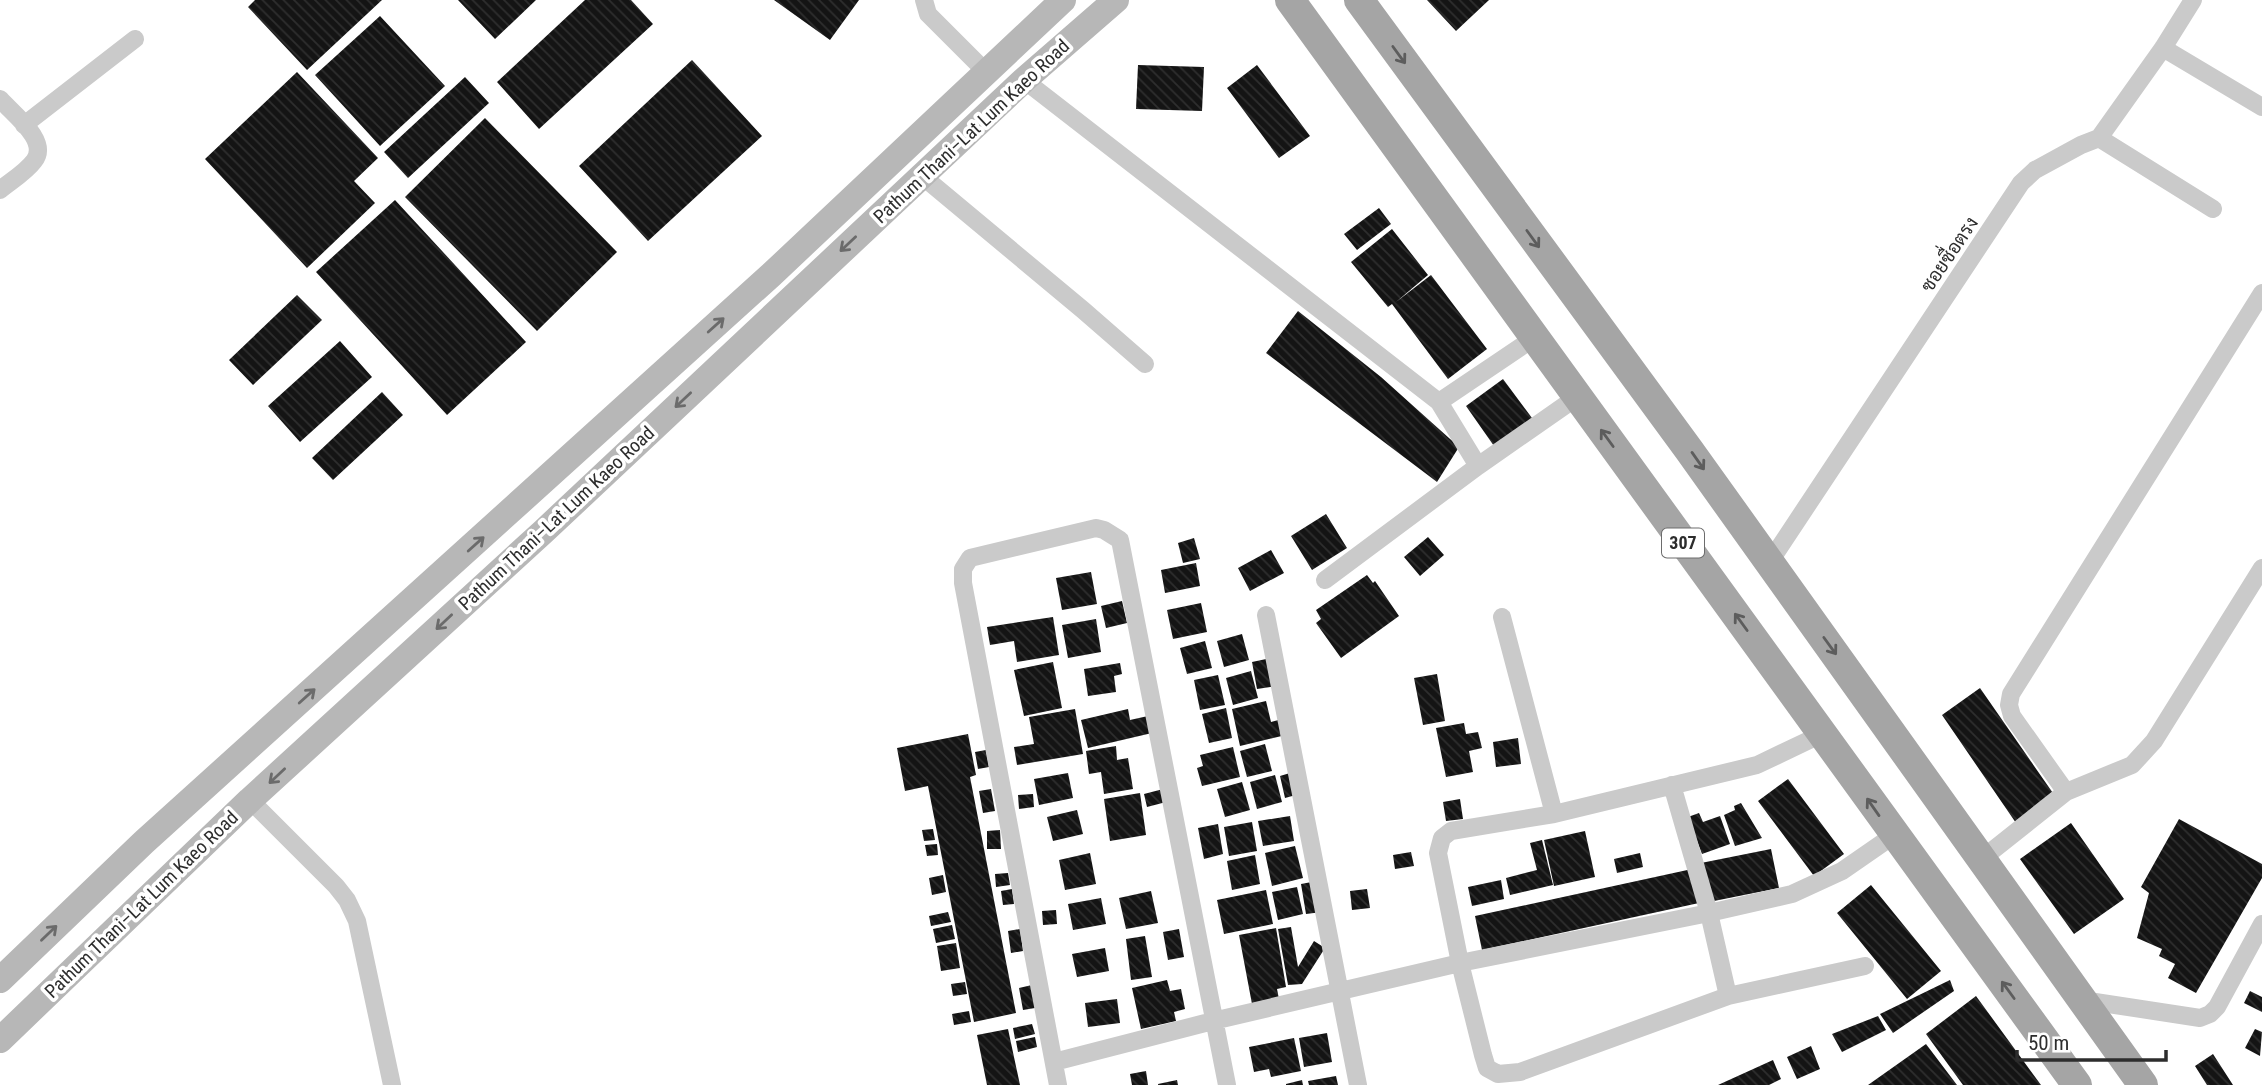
<svg xmlns="http://www.w3.org/2000/svg" width="2262" height="1085" font-family="'Roboto Condensed',Sarabun,sans-serif">
	<defs>
		<pattern id="building-back-hatch" width="6" height="6" patternUnits="userSpaceOnUse" patternTransform="scale(1.75)"><rect width="6" height="6" fill="#141414"/><path d="M-1 5l2 2M0 0l6 6M5-1l2 2" fill="none" stroke="#2e2e2e"/></pattern>
	</defs>
	<rect width="100%" height="100%" fill="#fff"/>
	<!-- building -->
	<path fill="url(#building-back-hatch)" d="M255,0H382L307,70L248,7Z
		M458,0H536L495,39Z
		M585,0H631L653,24L539,129L497,82Z
		M774,0H859L830,40Z
		M1427,0H1489L1456,31Z
		M380,16L445,86L380,146L315,75Z
		M692,60L762,136L648,241L579,166Z
		M1138,65L1204,67L1202,111L1136,109Z
		M1257,65L1310,136L1279,158L1227,88Z
		M297,72L378,158L354,181L375,203L307,268L205,159Z
		M465,77L489,103L408,178L384,152Z
		M485,118L617,252L537,331L405,197Z
		M395,200L526,342L447,415L316,272Z
		M1379,208L1391,224L1357,250L1344,234Z
		M1392,229L1428,275L1396,302L1431,275L1487,349L1448,379L1392,304L1388,307L1351,262Z
		M297,295L322,320L253,385L229,360Z
		M1298,311L1381,377L1459,447L1437,482L1266,353Z
		M340,341L372,377L300,442L268,406Z
		M1503,379L1532,418L1494,446L1466,406Z
		M382,392L403,415L333,480L312,458Z
		M1326,514L1347,548L1312,570L1291,536Z
		M1428,537L1444,555L1420,576L1404,557Z
		M1194,538L1200,559L1183,563L1178,543Z
		M1271,550L1284,573L1250,591L1238,568Z
		M1196,563L1200,586L1165,593L1161,570Z
		M1091,572L1097,604L1062,610L1056,578Z
		M1367,575L1373,583L1375,581L1399,616L1341,658L1316,623L1321,619L1316,610Z
		M1122,601L1127,623L1106,628L1101,606Z
		M1201,603L1207,632L1173,639L1167,610Z
		M1053,617L1059,655L1017,662L1014,641L990,645L987,627Z
		M1096,619L1101,652L1068,658L1062,625Z
		M1242,634L1249,660L1224,667L1217,641Z
		M1205,641L1212,668L1187,674L1180,648Z
		M1271,658L1277,686L1257,689L1252,662Z
		M1053,662L1062,708L1024,716L1014,670Z
		M1120,663L1122,674L1114,676L1116,692L1088,696L1084,669Z
		M1251,671L1258,698L1233,705L1226,678Z
		M1437,674L1445,721L1423,725L1414,678Z
		M1218,675L1225,705L1200,710L1194,680Z
		M1980,688L2055,796L2016,823L1942,715Z
		M1266,701L1271,722L1282,719L1286,735L1240,746L1232,709Z
		M1226,708L1232,738L1209,743L1202,714Z
		M1075,709L1083,754L1017,765L1014,747L1034,744L1029,717Z
		M1128,709L1130,720L1148,716L1152,733L1088,748L1081,720Z
		M1464,723L1466,734L1478,732L1482,748L1469,751L1473,772L1446,777L1436,728Z
		M968,734L976,775L970,777L1016,1013L974,1022L928,786L905,791L897,748Z
		M1518,738L1521,764L1496,767L1493,742Z
		M1265,744L1272,771L1247,777L1240,751Z
		M1116,746L1117,760L1128,758L1133,789L1104,794L1101,772L1089,774L1086,751Z
		M1233,747L1240,777L1202,786L1197,768L1203,766L1200,755Z
		M986,750L989,767L978,769L975,752Z
		M1068,773L1073,798L1039,805L1034,779Z
		M1290,773L1296,795L1285,798L1280,776Z
		M1275,775L1282,802L1257,809L1250,782Z
		M1788,779L1844,854L1814,876L1758,801Z
		M1242,782L1250,810L1225,817L1217,789Z
		M1167,788L1170,801L1147,807L1144,794Z
		M991,789L995,811L983,813L979,791Z
		M1140,793L1146,835L1110,841L1104,799Z
		M1033,794L1034,807L1019,809L1018,795Z
		M1460,799L1463,819L1446,821L1443,802Z
		M1741,803L1762,838L1735,846L1724,815L1735,810L1734,806Z
		M1077,810L1083,834L1053,841L1047,817Z
		M1699,813L1703,822L1720,816L1730,844L1702,854L1688,817Z
		M1290,816L1294,841L1263,846L1258,821Z
		M2179,819L2262,864V878L2196,993L2168,978L2175,964L2159,956L2162,949L2137,938L2149,893L2141,887Z
		M1252,822L1257,851L1229,856L1224,827Z
		M2071,823L2124,899L2074,934L2020,859Z
		M1218,824L1223,854L1204,859L1198,828Z
		M933,829L935,840L924,841L922,830Z
		M1000,830L1001,849H987V831Z
		M1585,831L1595,877L1554,886L1544,840Z
		M1542,840L1553,885L1510,895L1506,878L1537,870L1530,843Z
		M937,844L938,855L927,856L925,845Z
		M1295,846L1303,878L1272,886L1265,853Z
		M1771,849L1779,888L1709,902L1701,863Z
		M1411,852L1414,866L1395,869L1393,855Z
		M1090,853L1096,884L1065,890L1059,860Z
		M1640,853L1643,867L1617,873L1614,859Z
		M1255,855L1260,884L1232,890L1227,861Z
		M1692,869L1699,903L1482,950L1475,916Z
		M1008,873L1010,885L996,887L995,874Z
		M943,875L946,892L932,895L929,878Z
		M1501,880L1504,899L1472,906L1468,887Z
		M1317,881L1322,912L1306,914L1301,884Z
		M1871,885L1941,971L1907,999L1837,913Z
		M1297,887L1303,914L1278,920L1272,892Z
		M1012,889L1014,904L1003,905L1001,891Z
		M1367,889L1370,908L1352,910L1350,891Z
		M1266,890L1273,924L1224,934L1217,900Z
		M1151,891L1158,923L1126,929L1119,898Z
		M1101,898L1106,924L1073,930L1068,904Z
		M1056,910L1057,924L1043,925L1042,911Z
		M948,912L951,922L931,926L929,916Z
		M952,925L955,939L936,943L933,929Z
		M1291,927L1298,967L1314,941L1325,948L1302,984L1288,985L1278,929Z
		M1276,928L1286,987L1277,989L1279,999L1252,1004L1239,935Z
		M1020,929L1023,951L1011,953L1008,931Z
		M1179,929L1184,957L1168,960L1163,932Z
		M1145,936L1152,977L1131,980L1126,939Z
		M956,943L960,968L941,971L937,946Z
		M1105,948L1109,971L1077,977L1072,954Z
		M1167,980L1170,991L1181,989L1185,1009L1174,1012L1176,1021L1141,1029L1132,988Z
		M1950,980L1954,991L1893,1033L1880,1014Z
		M965,982L967,994L953,996L951,984Z
		M1032,985L1035,1008L1023,1010L1019,988Z
		M2250,991L2262,997V1012L2244,1003Z
		M1976,996L2041,1085H1963L1926,1034Z
		M1117,999L1120,1023L1088,1027L1085,1003Z
		M969,1011L971,1022L954,1025L952,1014Z
		M1878,1016L1886,1030L1842,1052L1832,1034Z
		M1032,1024L1035,1034L1015,1039L1013,1028Z
		M1008,1029L1020,1085H987L977,1035Z
		M2255,1029L2262,1032L2260,1056L2245,1048Z
		M1327,1033L1332,1062L1304,1067L1299,1038Z
		M1035,1037L1037,1047L1018,1052L1016,1041Z
		M1294,1038L1301,1071L1271,1077L1269,1069L1254,1072L1249,1047Z
		M1926,1044L1957,1085H1868Z
		M1811,1046L1820,1069L1797,1079L1787,1057Z
		M2213,1054L2233,1085H2207L2195,1066Z
		M1773,1060L1781,1079L1769,1085H1718Z
		M1146,1071L1148,1085H1132L1130,1074Z
		M1336,1076L1338,1085H1309L1308,1081Z
		M1177,1080L1178,1085H1158V1084Z
		M1302,1080L1303,1085H1286V1084Z"/>
	<g fill="none" stroke-linecap="round" stroke-linejoin="round">
		<!-- street -->
		<path stroke="#cacaca" stroke-width="18" d="M924,0L928,14L986,72
			M2163,48L2262,107
			M1024,80L1439,402L1534,338
			M0,99C13,114 50,141 34,161C26,172 11,181 0,190
			M24,125L135,39
			M2099,138L2213,209
			M921,175L1083,310L1145,364
			M1439,402L1478,466
			M1769,563L2021,183L2035,170L2081,145L2099,138L2163,48L2193,0
			M1325,580L1478,466L1577,397
			M1266,615L1358,1085
			M1502,617L1554,814
			M1822,734L1757,765L1554,814L1451,831L1442,838L1438,853L1460,963L1483,1055L1487,1068L1498,1074L1520,1072L1728,996L1865,966
			M1672,785L1709,913L1728,996
			M2066,792L2012,716L2009,705L2011,694L2262,293
			M250,800L336,886L347,900L357,921L392,1085
			M1983,858L2066,792L2132,765L2154,741L2262,568
			M2082,1000L2200,1018L2210,1014L2217,1007L2262,924
			M1054,1062L1213,1021L1460,963L1709,913L1792,894L1842,871L1894,835
			M1058,1085L963,583V569L970,558L1096,528L1104,530L1120,540L1227,1085"/>
		<!-- secondary -->
		<path stroke="#b7b7b7" stroke-width="26" d="M0,980L144,842L771,275L1063,0
			M0,1040L250,800L544,531L1024,80L1116,0"/>
		<!-- primary -->
		<path stroke="#a5a5a5" stroke-width="30" d="M1290,0L2077,1085
			M1359,0L1689,450L2143,1085"/>
	</g>
	<!-- one-way arrows -->
	<defs><path id="oneway-shaft" d="M-6 0H5M1.5-3L5.5 0L1.5 3" fill="none" stroke-width="1.6" stroke-linecap="round" stroke-linejoin="round" transform="scale(1.75)"/></defs>
	<g stroke="#5d5d5d">
		<use href="#oneway-shaft" transform="translate(1399 55) rotate(54)"/>
		<use href="#oneway-shaft" transform="translate(1533 239) rotate(54)"/>
		<use href="#oneway-shaft" transform="translate(1607 438) rotate(-126)"/>
		<use href="#oneway-shaft" transform="translate(1698 461) rotate(55)"/>
		<use href="#oneway-shaft" transform="translate(1741 622) rotate(-126)"/>
		<use href="#oneway-shaft" transform="translate(1830 646) rotate(54)"/>
		<use href="#oneway-shaft" transform="translate(1873 807) rotate(-125)"/>
		<use href="#oneway-shaft" transform="translate(2008 990) rotate(-126)"/>
	</g>
	<g stroke="#6b6b6b">
		<use href="#oneway-shaft" transform="translate(848 244) rotate(137)"/>
		<use href="#oneway-shaft" transform="translate(716 325) rotate(-42)"/>
		<use href="#oneway-shaft" transform="translate(683 400) rotate(137)"/>
		<use href="#oneway-shaft" transform="translate(476 544) rotate(-42)"/>
		<use href="#oneway-shaft" transform="translate(444 622) rotate(137)"/>
		<use href="#oneway-shaft" transform="translate(307 696) rotate(-42)"/>
		<use href="#oneway-shaft" transform="translate(277 776) rotate(137)"/>
		<use href="#oneway-shaft" transform="translate(49 933) rotate(-44)"/>
	</g>
	<g text-anchor="middle" stroke-width="7" stroke-linejoin="round" paint-order="stroke">
		<!-- shield labels -->
		<rect fill="#fff" stroke="#6c6c6c" stroke-width="2" x="1662" y="528.5" width="42" height="29" rx="5"/>
		<g font-size="18" font-weight="bold" fill="#2d2d2d">
			<text x="1683" y="549">307</text>
		</g>
		<!-- street labels -->
		<g font-size="19" fill="#2d2d2d" stroke="#fff">
			<text transform="translate(971 131) rotate(-43)" y="7">Pathum Thani–Lat Lum Kaeo Road</text>
			<text transform="translate(1949 254) rotate(-56)" y="7">ซอยซื่อตรง</text>
			<text transform="translate(556 518) rotate(-43)" y="7">Pathum Thani–Lat Lum Kaeo Road</text>
			<text transform="translate(141 904) rotate(-44)" y="7">Pathum Thani–Lat Lum Kaeo Road</text>
		</g>
	</g>
	<!-- scale -->
	<path d="M2017 1050v10h149v-10" fill="none" stroke="#2d2d2d" stroke-width="3.5"/>
	<text x="2028" y="1050" font-size="21" fill="#2d2d2d" stroke="#ffffff" stroke-width="5" paint-order="stroke">50 m</text>
</svg>
